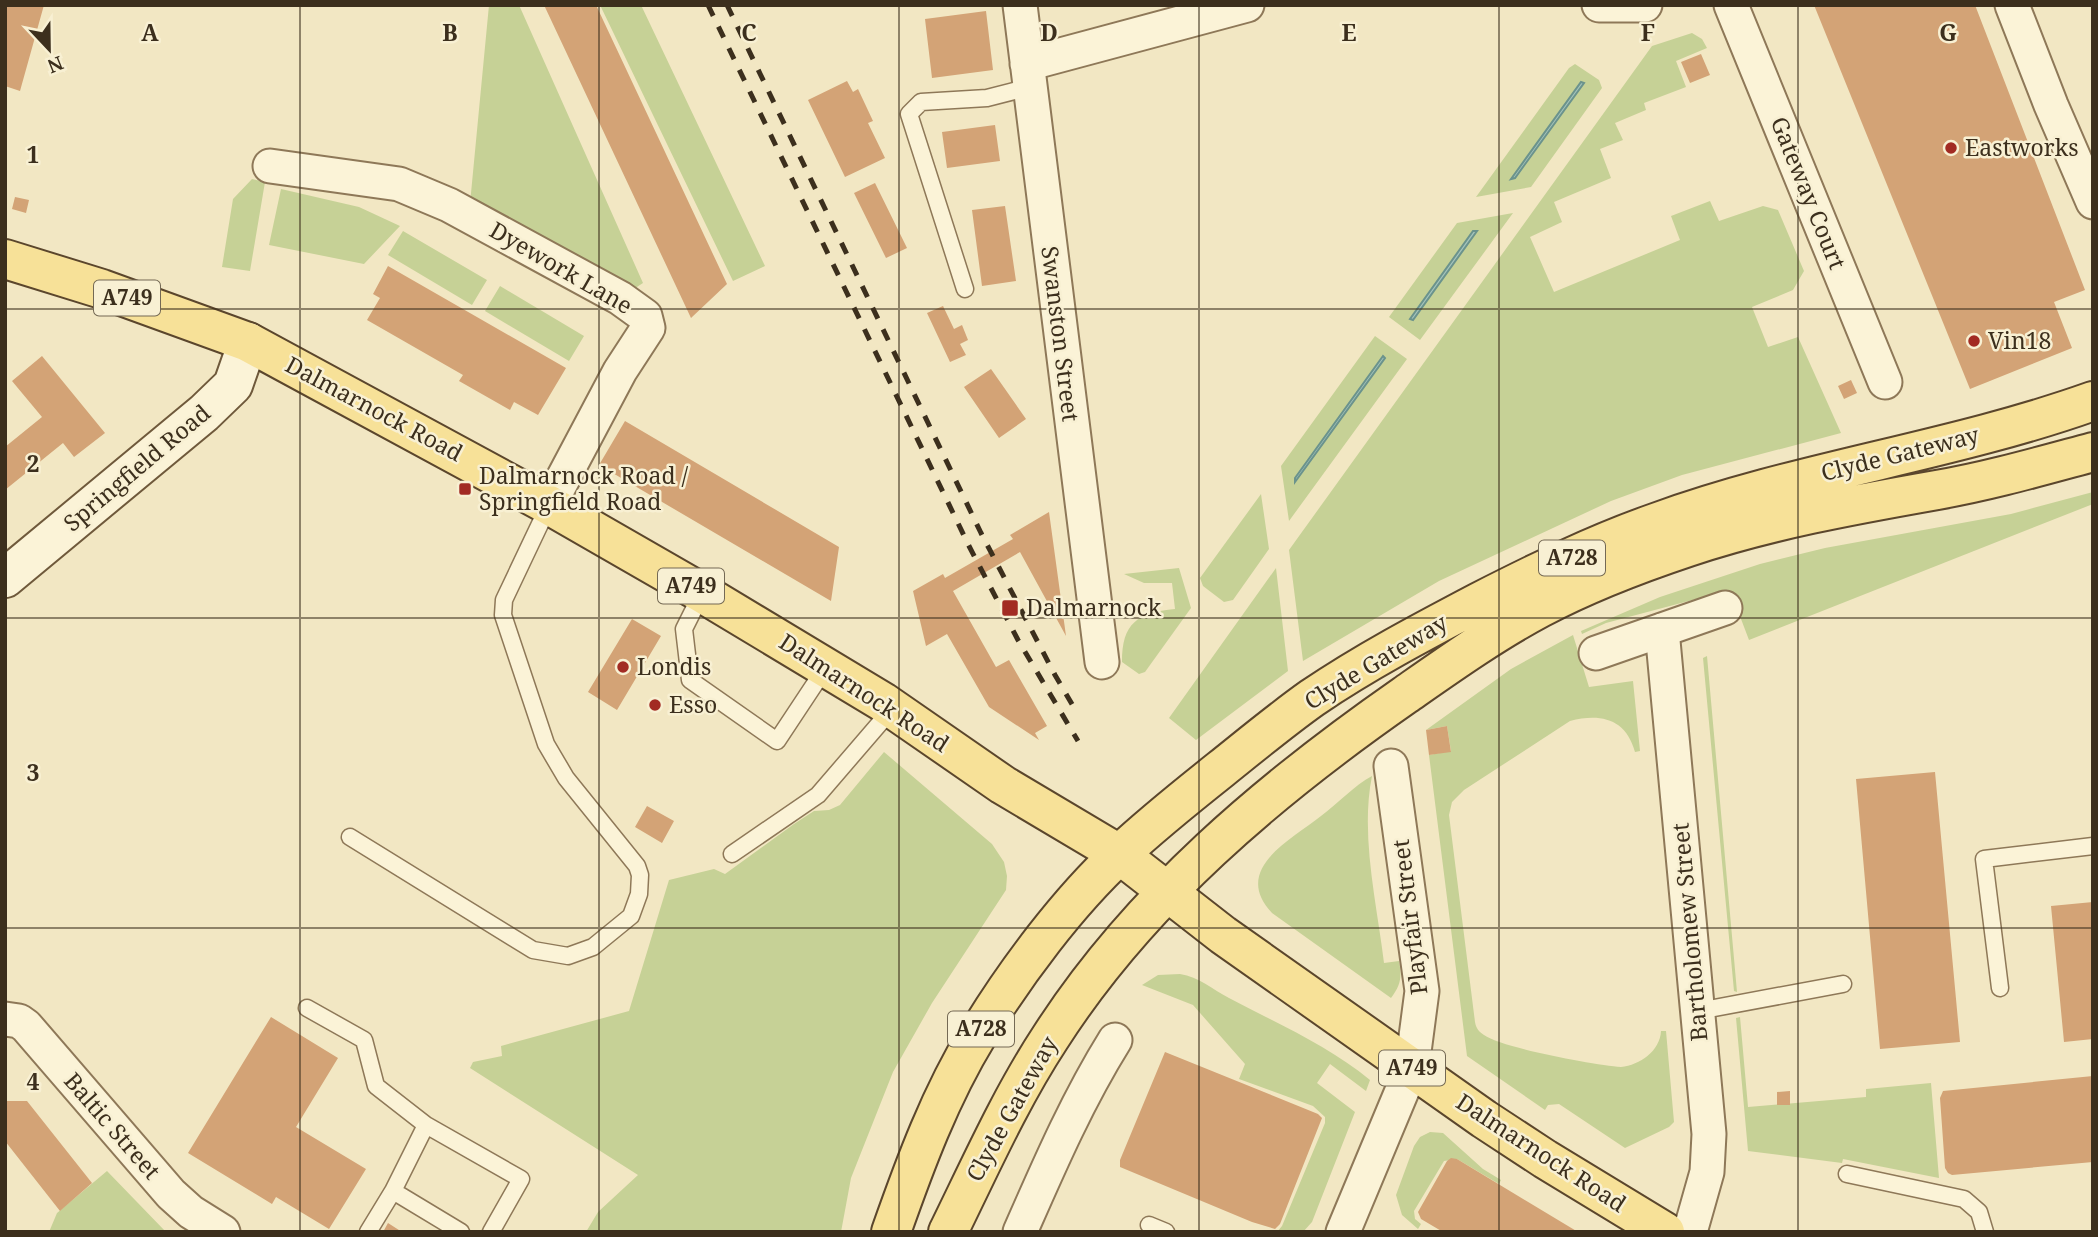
<svg xmlns="http://www.w3.org/2000/svg" width="2098" height="1237" font-family="'Noto Serif',serif">
	<rect width="100%" height="100%" fill="#f2e7c3"/>
	<!-- green -->
	<path fill="#c6d196" d="M489,5H519L643,283L620,298L469,214Z
		M600,5H641L765,266L733,281Z
		M1692,33L1702,39L1707,48L1676,61L1686,87L1644,103L1646,110L1615,123L1623,140L1600,149L1611,178L1554,202L1562,222L1530,237L1554,292L1680,240L1671,216L1710,201L1719,221L1763,206L1778,210L1804,271L1793,290L1752,307L1768,347L1798,337L1841,433L1682,475L1611,501L1439,581L1303,661L1289,550L1652,46Z
		M1575,64L1599,80L1602,88L1531,187L1476,197L1569,68Z
		M252,179L265,182L250,271L222,267L233,199Z
		M281,189L359,207L400,226L364,264L269,245Z
		M1513,213L1420,340L1389,317L1457,223Z
		M403,231L487,280L472,305L388,255Z
		M500,286L584,336L569,361L485,311Z
		M1375,336L1407,359L1289,521L1281,466Z
		M2093,492V504L1749,640L1730,590L1606,623L1582,634L1581,631L1660,597L1760,564L1825,548L2011,514Z
		M1261,494L1269,549L1233,600L1224,602L1203,586L1200,578Z
		M1179,568L1191,608L1145,672L1139,674L1122,662C1122,623 1137,613 1175,609L1172,583H1144L1124,574Z
		M1276,568L1288,671L1196,740L1169,718Z
		M1573,635L1589,687L1633,681L1640,751L1635,752C1626,719 1601,713 1570,721L1464,790L1452,802L1449,815L1475,1022C1476,1028 1479,1032 1484,1035C1502,1048 1596,1065 1621,1067C1640,1065 1660,1051 1661,1031H1666L1674,1122L1669,1127L1625,1148L1559,1104L1548,1105L1545,1110L1467,1056L1429,755L1451,751L1447,726L1426,730L1511,669Z
		M1707,656L1737,992L1734,991L1703,658Z
		M884,752L992,844L1004,862L1007,876L1006,890L932,1003L893,1072L851,1178L841,1232H586L598,1212L638,1175L470,1068L473,1062L502,1056L501,1046L629,1011L669,880L714,869L725,874L794,824L814,811L829,810L840,805Z
		M1372,776C1360,835 1377,904 1384,963L1399,961C1402,977 1401,985 1391,998L1272,913C1231,869 1291,840 1321,816C1337,804 1355,785 1372,776Z
		M1180,974C1199,977 1212,989 1229,998C1276,1023 1329,1046 1370,1080L1366,1091L1330,1064L1317,1083L1355,1112L1312,1222L1303,1232H1277L1282,1226L1325,1123V1117L1313,1106L1239,1079L1245,1064L1193,1005L1142,985L1158,975Z
		M1740,1017L1748,1107L1866,1097V1089L1931,1083L1939,1178L1843,1159L1842,1163L1748,1151L1736,1018Z
		M1430,1132L1443,1133L1483,1169L1501,1180L1499,1184L1457,1159L1444,1161L1414,1211L1415,1219L1421,1224L1418,1229L1402,1215L1396,1195L1414,1146L1420,1137Z
		M107,1171L166,1232H49L57,1213Z"/>
	<!-- water -->
	<path fill="#a5c4bd" stroke="#6b938c" stroke-width="2" d="M1581,82L1584,83L1515,178L1511,179Z
		M1473,231H1477L1413,320L1410,319Z
		M1383,356L1385,358L1295,482V478Z"/>
	<!-- building -->
	<path fill="#d3a376" d="M5,5H44L20,91L5,86Z
		M544,5H596L727,284L691,318Z
		M1814,5H1975L2085,290L2054,302L2072,348L1970,389Z
		M986,11L993,70L932,78L925,19Z
		M1701,54L1710,75L1690,83L1681,62Z
		M847,81L853,92L858,89L873,121L868,123L885,158L845,177L808,100Z
		M995,125L1000,161L947,168L942,132Z
		M875,183L907,248L886,258L854,193Z
		M15,197L29,200L26,213L12,209Z
		M1005,206L1016,281L982,286L972,210Z
		M388,266L566,368L538,415L514,402L510,410L459,381L463,375L367,320L380,298L373,294Z
		M943,306L954,329L962,325L968,340L960,344L966,355L950,362L927,313Z
		M42,356L105,433L74,457L63,443L5,490V447L42,417L12,381Z
		M991,369L1026,419L999,438L964,387Z
		M1851,380L1857,393L1844,399L1838,386Z
		M625,421L839,547L831,601L599,465Z
		M1049,512L1066,636L1020,552L953,591L996,667L1009,660L1047,726L1035,733L1039,740L989,707L947,634L926,646L913,591L943,574L945,578L1013,539L1010,535Z
		M632,619L661,636L617,710L588,692Z
		M1447,726L1451,752L1429,755L1426,730Z
		M1935,772L1960,1042L1880,1049L1856,779Z
		M647,806L674,821L662,843L635,827Z
		M2093,902V1039L2064,1042L2051,906Z
		M271,1017L338,1058L296,1127L366,1169L329,1229L276,1197L272,1204L188,1153Z
		M1165,1052L1318,1114L1322,1118L1280,1224L1275,1229L1252,1222L1120,1167V1160Z
		M2093,1076V1162L1952,1175L1948,1173L1945,1168L1940,1098L1943,1091Z
		M1790,1091V1105H1777V1092Z
		M5,1101H27L92,1183L60,1211L5,1141Z
		M1451,1158L1457,1159L1578,1232H1443L1421,1219L1418,1212L1447,1161Z
		M388,1223L402,1232H383Z"/>
	<g fill="none" stroke-linecap="round" stroke-linejoin="round">
		<defs>
			<path id="lane" d="M965,289L909,114L921,102L987,98L1030,87
				M702,593L684,629L690,680L777,741L826,667
				M350,837L533,950L568,956L593,947L631,916L639,894L640,875L637,866L566,778L546,744L503,615L504,600L549,505
				M732,854L818,795L892,709
				M2000,988L1984,859L2093,846
				M307,1008L364,1040L376,1086L426,1125L521,1179L491,1232
				M1698,1011L1843,984
				M1847,1174L1964,1199L1979,1212L1985,1232
				M393,1191L461,1232
				M1149,1225L1166,1232
				M368,1232L393,1191L426,1125"/>
			<path id="street" d="M1020,5L1102,662
				M1599,5H1645
				M1731,5L1885,382
				M2012,5L2051,105L2093,202
				M1027,64L1247,5
				M270,166L399,184L449,205L620,298L645,316L648,328L620,371L549,505
				M1662,630L1709,1134L1707,1172L1690,1232
				M1596,653L1725,608
				M5,1019L19,1021L26,1026L171,1194L191,1212L223,1232
				M1020,1232C1049,1166 1077,1101 1115,1040
				M1343,1232L1412,1067L1422,991L1391,766"/>
			<path id="secondary" d="M5,578L204,413L233,385L248,342"/>
			<path id="primary" d="M5,259L102,289L248,342L549,505L702,593L883,702L1003,785L1119,854L1223,935L1484,1119L1545,1159L1665,1232
				M891,1232C915,1164 940,1096 978,1034C1015,973 1068,902 1121,853C1152,824 1187,796 1221,769C1251,745 1281,720 1312,698C1365,662 1422,632 1479,602C1536,573 1595,544 1655,523C1797,471 1950,452 2093,401
				M948,1232C980,1167 1010,1099 1050,1038C1139,899 1270,789 1405,695C1448,665 1493,633 1540,608C1587,583 1637,564 1688,547C1769,520 1852,505 1937,490C1989,481 2041,466 2093,452"/>
		</defs>
		<!-- lane casing -->
		<use href="#lane" stroke="#8e7858" stroke-width="19"/>
		<!-- street casing -->
		<use href="#street" stroke="#8e7858" stroke-width="37"/>
		<!-- secondary casing -->
		<use href="#secondary" stroke="#6f593b" stroke-width="42"/>
		<!-- primary casing -->
		<use href="#primary" stroke="#5b462c" stroke-width="42"/>
		<!-- lane -->
		<use href="#lane" stroke="#fbf3d7" stroke-width="16"/>
		<!-- street -->
		<use href="#street" stroke="#fbf3d7" stroke-width="33"/>
		<!-- secondary -->
		<use href="#secondary" stroke="#fbf3d7" stroke-width="38"/>
		<!-- primary -->
		<use href="#primary" stroke="#f7e198" stroke-width="38"/>
		<!-- rail -->
		<path stroke="#3c2f1d" stroke-width="5" stroke-dasharray="12 12" stroke-linecap="butt" d="M708,5L969,546L1018,640L1078,741
			M727,5L981,533L1055,675L1073,706"/>
	</g>
	<!-- grid -->
	<path fill="none" stroke="#3c2f1d" stroke-width="2" stroke-opacity="0.55" d="M300,5V1232M599,5V1232M899,5V1232M1199,5V1232M1499,5V1232M1798,5V1232M5,309H2093M5,618H2093M5,928H2093"/>
	<!-- markers -->
	<g fill="#a22b23" stroke="#f8f0d3" stroke-width="2.5">
		<circle cx="1951" cy="148" r="7"/>
		<circle cx="1974" cy="341" r="7"/>
		<rect x="458" y="482" width="14" height="14" rx="3.5"/>
		<rect x="1001" y="599" width="18" height="18" rx="3.5"/>
		<circle cx="623" cy="667" r="7"/>
		<circle cx="655" cy="705" r="7"/>
	</g>
	<g text-anchor="middle" stroke-width="5" stroke-linejoin="round" paint-order="stroke">
		<!-- shield labels -->
		<g fill="#f8f0d3" stroke="#746954" stroke-width="2">
			<rect x="94" y="280.5" width="66" height="35" rx="5"/>
			<rect x="1539" y="540.5" width="66" height="35" rx="5"/>
			<rect x="658" y="568.5" width="66" height="35" rx="5"/>
			<rect x="948" y="1011.5" width="66" height="35" rx="5"/>
			<rect x="1379" y="1050.5" width="66" height="35" rx="5"/>
		</g>
		<g font-size="21" font-weight="bold" fill="#3c2f1d">
			<text x="127" y="305">A749</text>
			<text x="1572" y="565">A728</text>
			<text x="691" y="593">A749</text>
			<text x="981" y="1036">A728</text>
			<text x="1412" y="1075">A749</text>
		</g>
		<!-- poi labels -->
		<g font-size="23" fill="#3c2f1d" stroke="#f8f0d3" text-anchor="start">
			<text x="1965" y="156">Eastworks</text>
			<text x="1988" y="349">Vin18</text>
			<text x="479" y="484">Dalmarnock Road /<tspan x="479" dy="26">Springfield Road</tspan></text>
			<text x="1026" y="616">Dalmarnock</text>
			<text x="637" y="675">Londis</text>
			<text x="669" y="713">Esso</text>
		</g>
		<!-- street labels -->
		<g font-size="23" fill="#3c2f1d" stroke="#f8f0d3">
			<text transform="translate(1808 193) rotate(68)" y="8">Gateway Court</text>
			<text transform="translate(561 268) rotate(30)" y="8">Dyework Lane</text>
			<text transform="translate(1060 334) rotate(83)" y="8">Swanston Street</text>
			<text transform="translate(374 409) rotate(28)" y="8">Dalmarnock Road</text>
			<text transform="translate(1900 454) rotate(-14)" y="8">Clyde Gateway</text>
			<text transform="translate(137 468) rotate(-40)" y="8">Springfield Road</text>
			<text transform="translate(1376 662) rotate(-31)" y="8">Clyde Gateway</text>
			<text transform="translate(864 693) rotate(33)" y="8">Dalmarnock Road</text>
			<text transform="translate(1410 917) rotate(-97)" y="8">Playfair Street</text>
			<text transform="translate(1690 932) rotate(-95)" y="8">Bartholomew Street</text>
			<text transform="translate(1012 1109) rotate(-61)" y="8">Clyde Gateway</text>
			<text transform="translate(112 1126) rotate(49)" y="8">Baltic Street</text>
			<text transform="translate(1541 1153) rotate(33)" y="8">Dalmarnock Road</text>
		</g>
	</g>
	<g font-size="23" text-anchor="middle" font-weight="bold" fill="#3c2f1d" stroke="#f8f0d3" stroke-width="5" stroke-linejoin="round" paint-order="stroke">
		<text x="150" y="41">A</text>
		<text x="450" y="41">B</text>
		<text x="749" y="41">C</text>
		<text x="1049" y="41">D</text>
		<text x="1349" y="41">E</text>
		<text x="1648" y="41">F</text>
		<text x="1948" y="41">G</text>
		<text x="33" y="163">1</text>
		<text x="33" y="472">2</text>
		<text x="33" y="781">3</text>
		<text x="33" y="1090">4</text>
	</g>
	<!-- border -->
	<rect width="2098" height="1237" fill="none" stroke="#3c2f1d" stroke-width="14"/>
	<!-- north arrow -->
	<g transform="translate(49 49) rotate(158)" stroke="#f8f0d3" stroke-width="5" paint-order="stroke">
	<path d="M0-5L12 26L0 18L-12 26Z" fill="#3c2f1d"/>
	<text y="-10" font-size="19" font-weight="bold" text-anchor="middle" fill="#3c2f1d">N</text>
	</g>
</svg>
